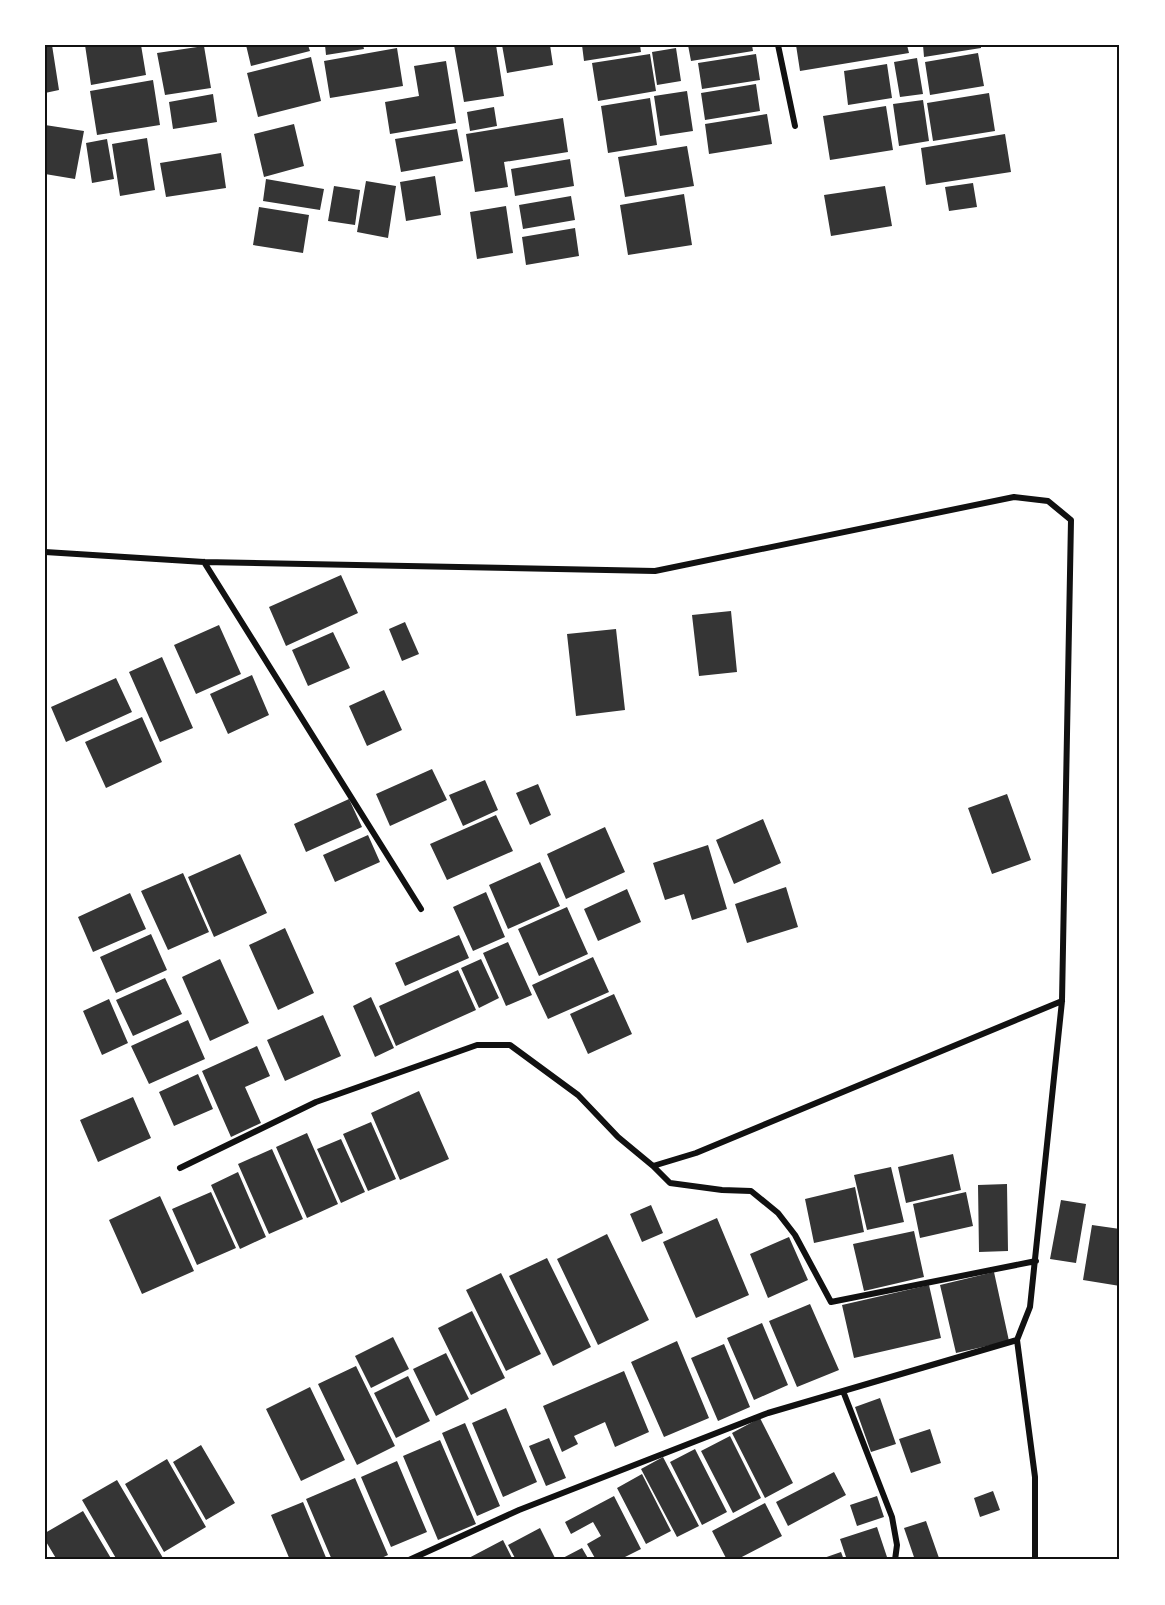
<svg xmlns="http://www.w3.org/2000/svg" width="1165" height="1605" font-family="Poppins,sans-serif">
	<rect width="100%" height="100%" fill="#fff"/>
	<!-- building -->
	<path fill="#353535" d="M45,45H52L59,90L45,93Z
		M85,45H141L146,75L91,85Z
		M246,45H308L310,51L251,66Z
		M325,45H363L364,49L326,55Z
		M454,45H496L504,96L464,102Z
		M502,45H550L553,65L507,73Z
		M582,45H640L641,52L584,61Z
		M688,45H752L753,51L691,61Z
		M796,45H907L909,53L800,71Z
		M923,45H981V48L924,57Z
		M204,46L211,88L165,95L157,53Z
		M397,48L403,86L330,98L324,61Z
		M676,48L681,81L657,85L652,52Z
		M978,53L984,86L930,95L925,62Z
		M650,54L656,91L598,101L592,63Z
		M756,54L760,80L702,89L698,63Z
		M311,57L321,101L258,117L247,73Z
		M917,58L923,94L900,97L894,62Z
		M446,61L456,123L390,134L385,102L419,96L414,66Z
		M887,64L892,98L848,105L844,71Z
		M153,80L160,125L97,135L90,91Z
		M756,84L760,111L705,120L701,93Z
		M687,91L693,131L660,136L654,96Z
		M989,93L995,131L933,141L927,103Z
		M213,94L217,122L173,129L169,102Z
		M650,98L657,145L608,153L601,106Z
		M923,100L929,141L899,146L893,104Z
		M886,106L893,150L830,160L823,116Z
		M494,107L497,126L470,131L467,112Z
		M767,114L772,144L709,154L705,124Z
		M563,118L568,152L504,162L508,187L475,192L466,134Z
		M294,124L304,166L264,177L254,134Z
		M45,125L84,131L75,179L45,174Z
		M457,129L463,161L401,172L395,139Z
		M1005,134L1011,172L926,185L921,148Z
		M147,138L155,190L120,196L112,144Z
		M107,139L114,179L92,183L86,143Z
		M687,146L694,186L625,197L618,157Z
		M221,153L226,188L166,197L160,163Z
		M570,159L574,186L515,196L511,169Z
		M435,176L441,215L406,221L400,182Z
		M266,179L324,189L320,210L263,201Z
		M366,181L396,186L388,238L357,232Z
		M973,183L977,207L949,211L945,187Z
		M334,186L360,190L355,225L328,221Z
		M885,186L892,226L831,236L824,195Z
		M684,194L692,245L628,255L620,205Z
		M571,196L575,220L523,229L519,205Z
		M506,206L513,253L477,259L470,212Z
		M259,207L309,215L303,253L253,245Z
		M575,228L579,256L526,265L522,237Z
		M341,575L358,613L286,646L269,607Z
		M731,611L737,672L699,676L692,615Z
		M405,622L419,654L402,661L389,629Z
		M219,625L241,674L196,694L174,645Z
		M616,629L625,710L576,716L567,634Z
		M333,632L350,668L308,686L292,650Z
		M162,657L193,728L160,742L129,672Z
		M252,675L269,715L228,734L210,694Z
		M116,678L132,712L66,742L51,707Z
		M384,690L402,730L367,746L349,706Z
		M142,717L162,762L106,788L85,742Z
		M432,769L447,800L390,826L376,794Z
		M485,780L498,810L463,826L449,795Z
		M538,784L551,815L530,825L516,793Z
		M1007,794L1031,860L992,874L968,808Z
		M349,799L362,827L306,852L294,824Z
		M496,815L513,851L447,880L430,844Z
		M763,819L781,863L734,884L716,840Z
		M605,827L625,872L566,899L547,854Z
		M368,835L380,862L335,882L323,855Z
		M708,845L727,909L692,920L684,894L665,900L653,863Z
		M240,854L267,913L214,937L188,877Z
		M540,862L560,906L508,929L489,885Z
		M183,873L209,932L168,950L141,891Z
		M786,887L798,927L747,943L735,904Z
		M627,889L641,922L598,941L584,909Z
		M486,892L505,937L473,951L453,907Z
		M130,893L146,929L93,952L78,917Z
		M567,907L588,954L539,976L518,929Z
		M285,928L314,993L278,1010L249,945Z
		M151,934L167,970L116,993L100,957Z
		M459,935L469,958L405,986L395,963Z
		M508,942L532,995L506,1006L483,953Z
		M593,957L609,992L548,1019L532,985Z
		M220,959L249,1023L210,1041L182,977Z
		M481,959L499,998L479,1008L461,968Z
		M458,970L476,1010L396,1046L379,1006Z
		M165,978L182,1014L133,1036L116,1000Z
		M614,994L632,1034L588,1054L570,1014Z
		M371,997L394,1048L375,1057L353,1006Z
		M109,999L128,1043L102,1055L83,1011Z
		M323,1015L341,1056L285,1081L267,1040Z
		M188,1020L205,1059L149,1084L131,1046Z
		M257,1046L270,1076L245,1087L261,1123L231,1137L202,1071Z
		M198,1074L213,1109L174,1126L159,1092Z
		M419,1091L449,1159L400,1180L371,1113Z
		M133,1097L151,1138L98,1162L80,1120Z
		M371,1122L396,1179L368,1191L343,1134Z
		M307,1133L338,1204L307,1218L276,1147Z
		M341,1139L365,1192L341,1203L317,1149Z
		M272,1149L303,1219L269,1234L238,1164Z
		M953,1154L961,1190L906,1203L898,1167Z
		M891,1167L904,1222L867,1230L854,1175Z
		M238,1172L266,1237L240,1249L211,1185Z
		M1007,1184L1008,1251L979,1252L978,1185Z
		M855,1187L864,1232L814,1243L805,1199Z
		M211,1192L236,1248L197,1265L172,1209Z
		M966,1192L973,1226L920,1238L913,1204Z
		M160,1196L194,1271L142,1294L109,1220Z
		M1061,1200L1086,1204L1076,1263L1050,1259Z
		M651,1205L663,1233L642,1242L630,1214Z
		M717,1218L749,1295L696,1318L663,1242Z
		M1092,1225L1120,1229V1286L1083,1280Z
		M914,1231L924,1277L864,1291L853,1244Z
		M607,1234L649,1320L598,1345L557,1259Z
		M789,1237L808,1280L768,1298L750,1254Z
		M547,1258L591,1347L553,1366L509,1276Z
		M994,1272L1009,1341L956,1353L940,1285Z
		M501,1273L541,1354L506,1371L466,1290Z
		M929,1285L941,1338L854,1358L842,1305Z
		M810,1304L839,1370L797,1387L769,1321Z
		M472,1311L505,1378L471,1395L438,1328Z
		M762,1323L788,1385L754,1400L727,1338Z
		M393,1337L409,1369L371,1388L355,1356Z
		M677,1341L709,1418L664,1437L631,1362Z
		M724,1344L750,1407L718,1421L691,1358Z
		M446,1353L469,1399L436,1416L413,1369Z
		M356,1366L395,1446L357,1465L318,1384Z
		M624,1371L649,1432L615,1447L605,1422L574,1436L578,1444L562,1452L543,1406Z
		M408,1376L430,1421L396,1438L374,1393Z
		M310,1387L345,1460L301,1481L266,1409Z
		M880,1398L896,1444L871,1452L855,1407Z
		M506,1408L537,1482L503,1497L472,1423Z
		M760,1418L793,1483L765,1498L732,1433Z
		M465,1423L500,1506L477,1516L442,1433Z
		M930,1429L941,1463L911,1473L899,1439Z
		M730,1436L761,1498L733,1513L701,1451Z
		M549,1438L566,1478L546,1486L529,1446Z
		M440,1440L476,1524L438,1540L403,1456Z
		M201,1445L235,1503L206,1520L173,1462Z
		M695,1449L727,1512L702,1525L670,1462Z
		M663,1457L699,1526L677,1537L641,1469Z
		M167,1459L206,1527L164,1552L125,1484Z
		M397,1461L427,1532L391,1547L361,1477Z
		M834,1472L846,1495L788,1526L776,1502Z
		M642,1474L671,1531L646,1544L617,1488Z
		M355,1478L388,1555L377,1560H332L306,1499Z
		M117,1480L163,1558L160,1560H117L82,1500Z
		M993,1491L1000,1510L980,1517L974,1498Z
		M614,1496L641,1549L619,1560H596L587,1544L601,1536L593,1522L571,1534L565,1522Z
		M877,1496L884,1517L857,1526L850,1505Z
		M303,1502L327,1560H290L271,1515Z
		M765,1503L782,1536L736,1560H727L712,1531Z
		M83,1511L112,1560H57L45,1540V1533Z
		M926,1521L939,1558L931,1560H915L904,1528Z
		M877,1527L888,1560H847L840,1539Z
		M540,1528L556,1560H516L508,1545Z
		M503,1540L513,1560H465Z
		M582,1548L589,1560H559Z
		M841,1552L844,1560H818Z"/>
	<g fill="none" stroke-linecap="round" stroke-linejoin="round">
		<!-- minor -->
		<path stroke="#111" stroke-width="6" d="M778,45L795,126
			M45,552L204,562L655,571L1014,497L1048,501L1071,520L1062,1001L1030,1307L1017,1340L768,1413L519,1510L409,1560
			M204,562L421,909
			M653,1166L670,1183L722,1190L751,1191L778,1213L795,1235L831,1302L1036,1261
			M180,1168L316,1102L477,1045H510L578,1095L618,1137L653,1166L696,1153L1062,1001
			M1017,1340L1035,1477V1560
			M843,1391L892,1517L897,1545L895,1560"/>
	</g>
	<!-- border -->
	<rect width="1165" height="1605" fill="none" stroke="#ffffff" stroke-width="93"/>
	<rect x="46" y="46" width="1072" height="1512" fill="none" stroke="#111" stroke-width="2"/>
</svg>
